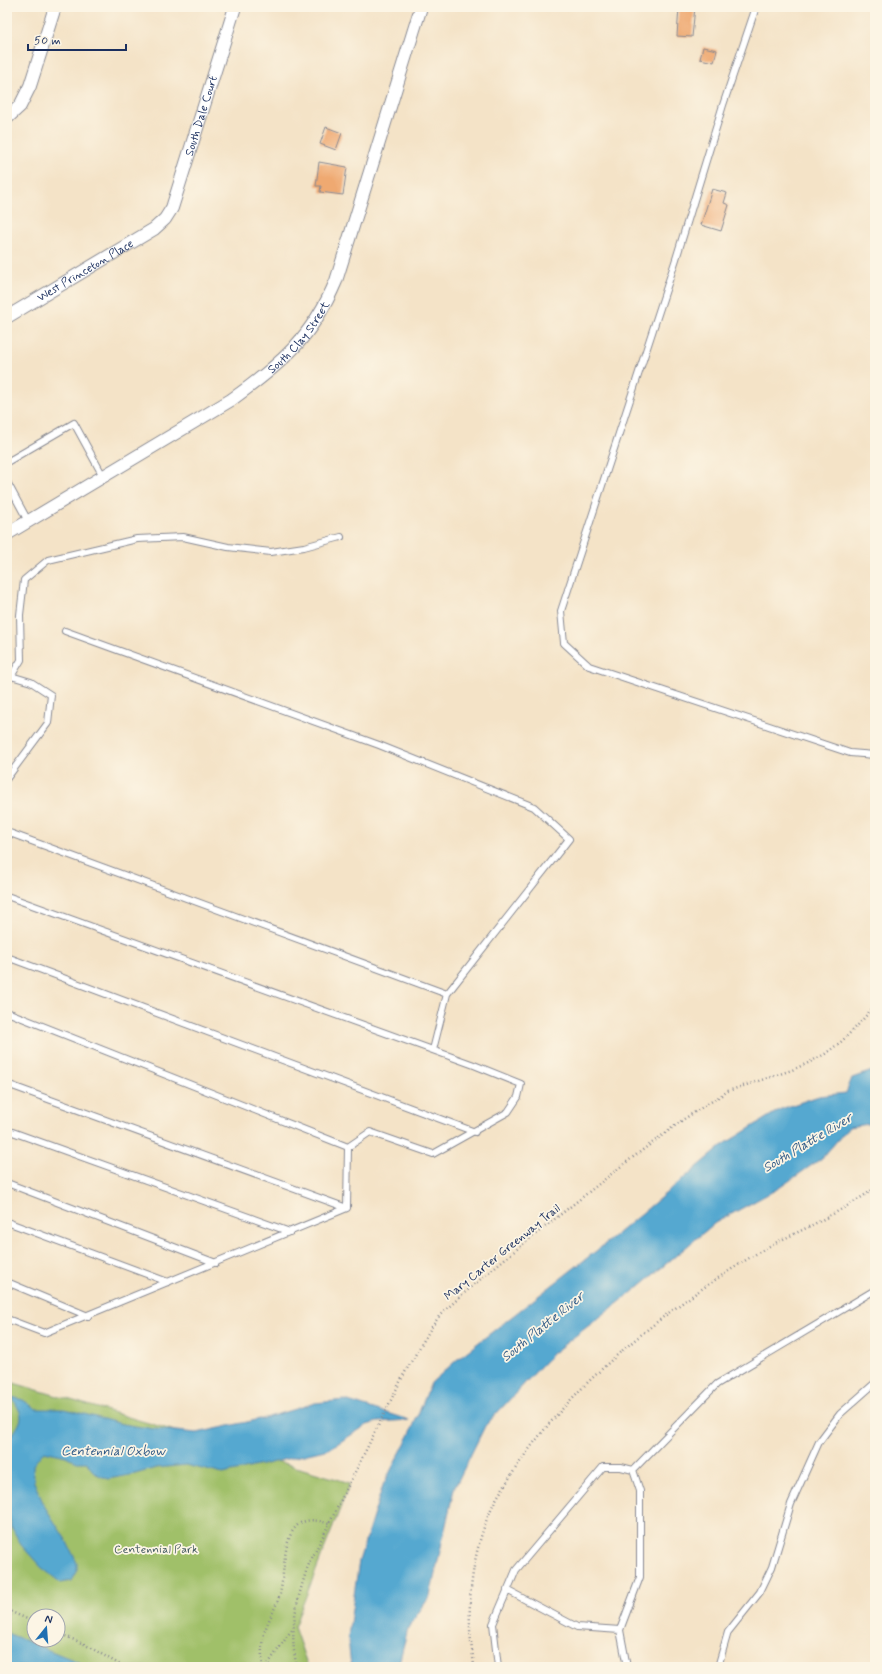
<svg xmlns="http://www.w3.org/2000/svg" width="882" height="1674" font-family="Mynerve,sans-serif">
	<rect width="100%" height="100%" fill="#fcf5e5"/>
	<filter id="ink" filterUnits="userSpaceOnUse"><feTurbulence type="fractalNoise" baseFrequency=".025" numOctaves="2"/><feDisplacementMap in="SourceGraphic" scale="8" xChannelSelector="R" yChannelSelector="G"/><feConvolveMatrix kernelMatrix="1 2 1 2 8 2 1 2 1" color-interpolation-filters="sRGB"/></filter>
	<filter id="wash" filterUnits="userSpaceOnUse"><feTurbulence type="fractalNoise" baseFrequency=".012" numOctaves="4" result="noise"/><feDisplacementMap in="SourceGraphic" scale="16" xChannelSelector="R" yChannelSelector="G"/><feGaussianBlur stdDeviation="0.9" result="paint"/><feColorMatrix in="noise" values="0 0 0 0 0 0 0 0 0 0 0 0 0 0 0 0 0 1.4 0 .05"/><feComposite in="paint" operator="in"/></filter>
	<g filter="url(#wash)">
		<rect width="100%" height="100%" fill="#f4e3c7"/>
		<!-- green -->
		<path fill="#a0c069" stroke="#5e7864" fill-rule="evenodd" d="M7,1381L350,1483L294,1627L308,1667H7ZM34,1616H58V1640H34Z"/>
		<!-- water -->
		<path fill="#54a8d0" stroke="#386c97" d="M875,1070V1123L849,1127L822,1158L779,1188L715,1223L630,1294L553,1353L485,1426L454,1489L430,1596L408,1628L398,1667H351L348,1637L359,1561L383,1485L410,1434L431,1383L460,1357L605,1244L726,1143L781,1109L819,1096L846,1093L852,1078Z
			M12,1397L23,1400L36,1409H65L122,1424L154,1429L197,1433L265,1418L315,1403L345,1400L409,1420L377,1422L367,1425L329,1449L223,1474L186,1465L156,1468L135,1474L108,1479L94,1473L87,1462H77L66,1456L44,1451L33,1465L34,1482L45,1507L66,1540L77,1563V1570L71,1581L61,1583L41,1567L21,1545L12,1528L7,1508V1438L11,1437C24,1417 24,1418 12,1397Z
			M7,1633L83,1664L89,1667H7Z"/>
		<g id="blocks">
			<!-- building -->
			<path fill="#efa971" d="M679,7H695L692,37L677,36Z
				M703,47L717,50L714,62L700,59Z
				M326,127L342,133L336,150L320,144Z
				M319,162L347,167L343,195L320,192L321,186H316Z
				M712,189L727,193L724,203L729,205L721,231L701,225Z"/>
		</g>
	</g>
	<g filter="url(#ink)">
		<use href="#blocks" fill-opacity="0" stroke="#888992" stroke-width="1"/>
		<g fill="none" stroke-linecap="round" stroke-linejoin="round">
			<defs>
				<path id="lane" d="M756,7L723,105L676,259L561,611L564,643L589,666L850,753L875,755
					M7,462L74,423L103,476
					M7,482L28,521
					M65,631L379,745L534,807L569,839L447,994L433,1050
					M7,683L21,660L20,615L24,580L48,560L137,539L183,537L228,547L271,552L304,547L341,537
					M7,778L48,723L51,695L31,682L11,676
					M7,832L447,994
					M7,896L474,1065L521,1084L518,1097L508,1112L433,1154L370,1132L348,1147L347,1208L44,1333L7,1319
					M7,957L475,1132
					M7,1012L348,1147
					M7,1084L347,1208
					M7,1130L290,1232
					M7,1183L216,1263
					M7,1222L168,1282
					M7,1282L88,1316
					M633,1470L717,1384L875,1290
					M507,1590L577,1627L620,1630
					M498,1667L493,1624L516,1570L603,1467H621L633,1470L640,1491V1577L620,1630L627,1667
					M718,1667L728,1632L760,1592L772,1567L791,1504L819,1442L840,1414L875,1383"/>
				<g id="street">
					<path d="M7,118L20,106L30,86L55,7"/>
					<path id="s1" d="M7,317L154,229L165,219L172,208L235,7"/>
					<path id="s2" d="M7,534L231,400C280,365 312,338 336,281L421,7"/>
				</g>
			</defs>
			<!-- lane casing -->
			<use href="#lane" stroke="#888992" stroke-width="8"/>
			<!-- street casing -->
			<use href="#street" stroke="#888992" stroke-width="14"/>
			<!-- path -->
			<path stroke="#888992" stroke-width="2.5" stroke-dasharray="1 3" stroke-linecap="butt" d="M7,1610L34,1622
				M58,1633L84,1644L124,1667
				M263,1667C261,1653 261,1639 267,1625C271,1615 277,1605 280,1594C287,1564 279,1505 329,1524
				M266,1667L293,1628
				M297,1667C288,1632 297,1599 308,1566L404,1374L431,1328L440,1315L462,1295L502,1261L624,1164L684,1119L728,1091L792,1070L808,1063L825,1054L842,1041L859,1024L875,1005
				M474,1667C473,1654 470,1640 470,1627C468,1587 476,1541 493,1505C498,1495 506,1484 512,1474C570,1383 674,1302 766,1248C776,1242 786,1238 796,1233C823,1220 851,1205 875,1188"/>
			<!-- lane -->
			<use href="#lane" stroke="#fff" stroke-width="6"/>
			<!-- street -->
			<use href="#street" stroke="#fff" stroke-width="12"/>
		</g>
	</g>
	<g text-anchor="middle" stroke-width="3.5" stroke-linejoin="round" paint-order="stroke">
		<!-- street labels -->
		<g font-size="12" fill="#1b2f5e" stroke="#fcf5e5">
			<text dy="4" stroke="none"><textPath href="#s1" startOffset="296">South Dale Court</textPath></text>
			<text dy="4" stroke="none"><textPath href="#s1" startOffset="91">West Princeton Place</textPath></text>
			<text dy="4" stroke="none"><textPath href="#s2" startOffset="354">South Clay Street</textPath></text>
			<text transform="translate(502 1252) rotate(-39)" y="4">Mary Carter Greenway Trail</text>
		</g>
		<!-- park labels -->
		<g font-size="12" fill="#435a61" stroke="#fcf5e5">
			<text x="156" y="1553">Centennial Park</text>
		</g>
		<!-- water labels -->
		<g font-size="13" font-style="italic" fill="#2f5986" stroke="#fcf5e5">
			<text transform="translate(807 1142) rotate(-31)" y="5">South Platte River</text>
			<text transform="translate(542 1326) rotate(-39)" y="5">South Platte River</text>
			<text x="113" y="1455">Centennial Oxbow</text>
		</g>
	</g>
	<!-- margin -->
	<rect width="882" height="1674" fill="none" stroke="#fcf5e5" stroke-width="24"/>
	<!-- north arrow -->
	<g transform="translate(46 1628) rotate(17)"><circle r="19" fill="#fcf5e5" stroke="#a2a6af"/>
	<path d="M0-3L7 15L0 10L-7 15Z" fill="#1f6fb2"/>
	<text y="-6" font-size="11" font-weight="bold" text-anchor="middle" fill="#1b2f5e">N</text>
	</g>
	<!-- scale -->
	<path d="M28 44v6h98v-6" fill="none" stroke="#1b2f5e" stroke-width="2"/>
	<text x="34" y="44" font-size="12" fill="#1b2f5e" stroke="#fcf5e5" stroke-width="3" paint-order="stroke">50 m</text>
</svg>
